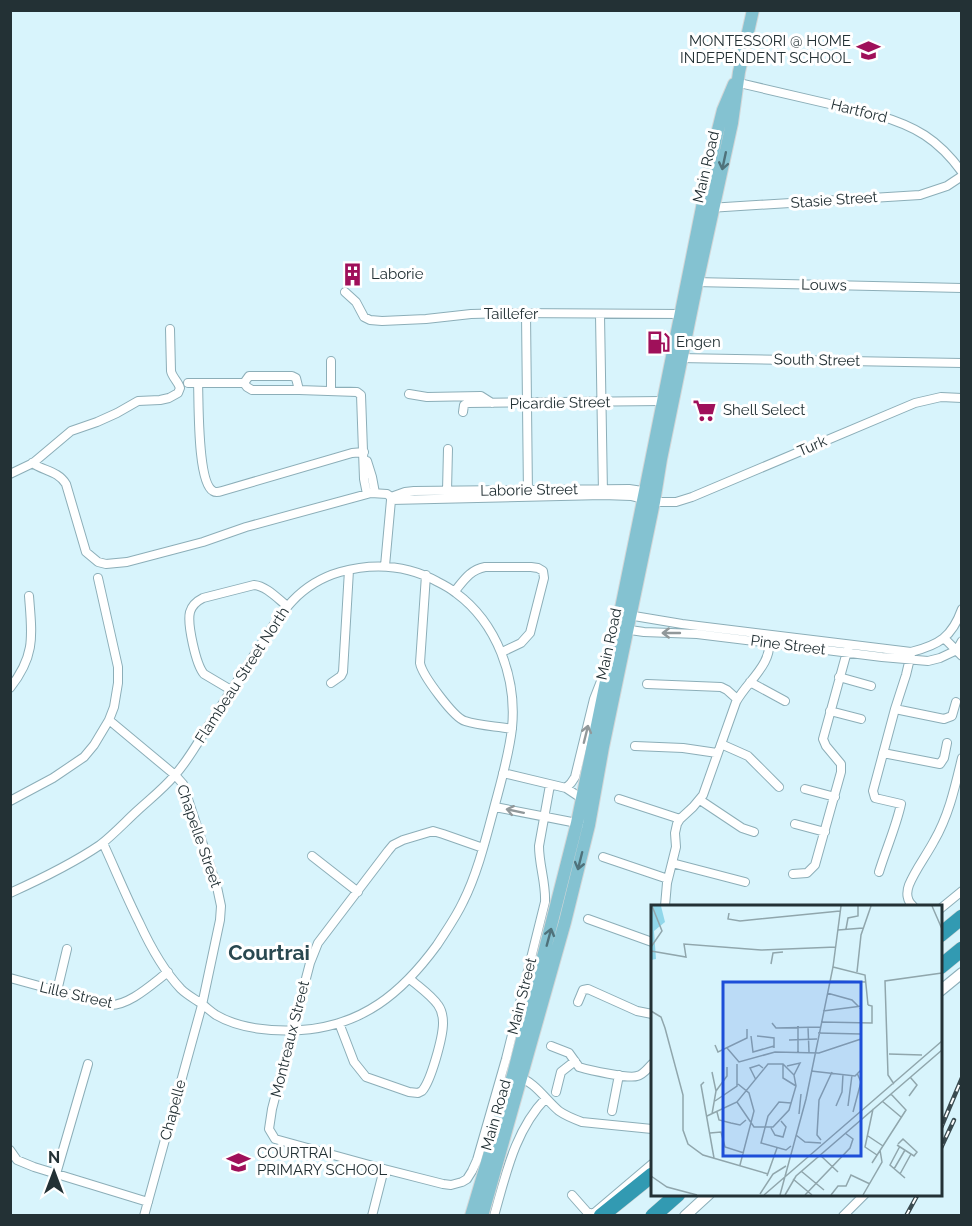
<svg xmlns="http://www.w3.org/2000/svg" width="972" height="1226" font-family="Raleway,sans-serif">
	<rect width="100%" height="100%" fill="#d8f4fc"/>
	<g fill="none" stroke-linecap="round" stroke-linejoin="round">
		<defs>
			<path id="minor" d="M735,82L877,115C915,126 938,139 962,172
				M709,208L920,195L947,186L962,176
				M694,282L962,288
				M345,292L356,302L364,317L370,320L382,321L426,319L471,314L510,313L684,314
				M526,314L528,496
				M600,315L603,494
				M679,358L962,363
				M331,361V391
				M188,383H244L247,387L252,390H299L357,392L361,395L364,479L367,494
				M198,383C199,402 197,482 213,491C216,493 219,492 222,491L352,453L364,452
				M244,383L249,376H292L296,378L299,390
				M409,394L427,397L481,396L492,403
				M463,412L464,405L468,403L663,401
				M367,461L372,477L375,493
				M32,463C44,471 58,471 66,484L86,552L98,562L106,564L127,562L203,542L246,527L371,493L387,494L391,497V500
				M10,474L33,463L71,431L97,422L117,413L138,401L160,400L169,398L178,393L180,388C178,381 172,377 171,371L170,329
				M447,491L448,449
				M391,497L405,492L414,491L629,489L649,492
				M391,500L603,495L631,496L654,502H676L692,497L915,403L941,397L962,398
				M385,566L391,500
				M426,575L420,663C422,675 454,718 465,721C480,726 497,726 512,729
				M455,591C464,580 470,570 485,567H531L538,568L543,571L544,578L530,633L521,643L502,652
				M628,615L682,624L911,652C939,645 952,637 962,609
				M623,629L644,632L697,634L882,657L928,661L940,658L957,650L962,641
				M945,639L962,656
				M839,677L871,686
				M750,682L785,701
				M331,683L341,676L343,672L349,570
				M647,684L721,687L727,690L737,699
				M10,688C36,655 32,635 29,596
				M231,690L204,674C196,665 187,624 190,612C192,605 197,601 203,598L254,585C266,586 277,598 287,606
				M895,709L944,719L952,716L956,702
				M830,711L861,719
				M109,720L175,775L183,784L217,887L221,906L220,920L202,1005L144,1216
				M721,744L748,756L779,787
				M635,746L683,748L717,753
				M883,753L940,764L944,758L947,743
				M503,773L566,788L584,800
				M566,788L571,783L575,777L594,699L603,676
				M805,789L835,797
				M619,799L680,819
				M700,800L742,828L754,832
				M10,801L53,778L84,757L94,745L109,720L114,707L118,683V667L98,578
				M495,807L582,824
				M795,824L825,832
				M483,848L443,834L433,831L403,840L393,845L388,851L318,943L310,963L272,1109L269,1129L275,1139L384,1169L443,1184L451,1185L462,1182L467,1179L472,1171L477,1160L506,1059L545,902C546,883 539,865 539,846L550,785
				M312,856L358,892
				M603,857L668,879
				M672,863L745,882
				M879,872C886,849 896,827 901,804L875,798L873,791L895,709L906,675L911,654
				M793,874L807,873L815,865L841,772V764L826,746L823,739L848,648
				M10,893C41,879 72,864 100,845C113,835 125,822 137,811C150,799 163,789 174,776C187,762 197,744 207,728C224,702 241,675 258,649C280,614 298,584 340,572C373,563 407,565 438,582C444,585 451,589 456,593C497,623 517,678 512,728C509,756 500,785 493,812C485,842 477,874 463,902C456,917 446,931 437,945C402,993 362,1026 301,1030C274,1032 240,1029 216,1015C210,1011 205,1006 199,1002C193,998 186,994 181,989C163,970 150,946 139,922C126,896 115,869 103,843
				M665,906L667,883L676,847L675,833L677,824L680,819L693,807L703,795L736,702C747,681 773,665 769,638
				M913,906C907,901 906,893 909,885C915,870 926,856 934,841C949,815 955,787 962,758
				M940,909L962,891
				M588,919L652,942
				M10,978L109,1005C129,1006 152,984 168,972
				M57,991L67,949
				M578,1002L583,990L588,989L637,1011L652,1014
				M339,1023L354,1062L366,1077L409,1092L418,1093L422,1091C431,1081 443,1037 443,1023C443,1017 441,1009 438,1005C431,995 419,987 410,979
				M551,1046L569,1053L579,1067C589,1070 629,1079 637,1076C643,1075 648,1068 652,1064
				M517,1076C535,1082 545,1099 559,1111C566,1116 574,1119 582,1122L652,1129
				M556,1092L561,1072L575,1061
				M612,1111L619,1075
				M10,1150L17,1160L34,1167L148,1202
				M56,1174L88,1064
				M572,1195L587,1212L593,1214L652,1164
				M372,1216L384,1169
				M494,1216C506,1174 515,1130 546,1098
				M843,1216L865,1194"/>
			<path id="tertiary" d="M940,991L962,973
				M685,1216L709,1194"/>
			<path id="primary" d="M471,1216L513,1075L577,823L645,491L716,138L723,110L734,84
				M482,1216L565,922L589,825L603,747L654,502L661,459L697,283L732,123L739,72L753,10"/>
			<path id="motorway" d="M940,935L962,917
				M940,967L962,949
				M601,1216L652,1175
				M653,1216L678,1194"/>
		</defs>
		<!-- minor casing -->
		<use href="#minor" stroke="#8caeb8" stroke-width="10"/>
		<!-- tertiary casing -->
		<use href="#tertiary" stroke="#8caeb8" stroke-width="12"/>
		<!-- primary casing -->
		<use href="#primary" stroke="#d3d6d7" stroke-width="14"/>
		<!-- motorway casing -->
		<use href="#motorway" stroke="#d3d6d7" stroke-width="16"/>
		<!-- minor -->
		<use href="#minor" stroke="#fff" stroke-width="8"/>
		<!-- tertiary -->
		<use href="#tertiary" stroke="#fff" stroke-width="10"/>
		<!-- primary -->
		<use href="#primary" stroke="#84c2d1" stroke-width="12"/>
		<!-- motorway -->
		<use href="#motorway" stroke="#329ab2" stroke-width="15"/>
		<defs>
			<path id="rail" d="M940,1130L962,1078
				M940,1150L954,1120
				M906,1216L918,1194"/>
		</defs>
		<!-- rail casing -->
		<use href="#rail" stroke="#3b4b50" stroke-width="4.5"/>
		<!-- rail -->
		<use href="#rail" stroke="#fff" stroke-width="2" stroke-dasharray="7" stroke-linecap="butt"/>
	</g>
	<!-- one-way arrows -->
	<defs><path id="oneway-shaft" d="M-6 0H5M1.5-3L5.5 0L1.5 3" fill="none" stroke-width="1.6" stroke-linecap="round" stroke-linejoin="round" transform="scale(1.5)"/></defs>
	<g stroke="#4f727b">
		<use href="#oneway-shaft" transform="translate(724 161) rotate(102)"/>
		<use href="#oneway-shaft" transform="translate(580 861) rotate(104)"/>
		<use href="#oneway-shaft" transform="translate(549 937) rotate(-75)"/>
	</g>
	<g stroke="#91989a">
		<use href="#oneway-shaft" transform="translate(671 633) rotate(-180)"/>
		<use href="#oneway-shaft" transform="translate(586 734) rotate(-76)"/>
		<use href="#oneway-shaft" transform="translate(515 811) rotate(-168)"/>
	</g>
	<!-- icons -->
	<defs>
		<symbol id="school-bare" viewBox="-9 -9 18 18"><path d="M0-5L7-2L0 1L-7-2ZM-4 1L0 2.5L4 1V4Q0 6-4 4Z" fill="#9f105a" stroke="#fff" stroke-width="2.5" paint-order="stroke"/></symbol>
		<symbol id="building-bare" viewBox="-9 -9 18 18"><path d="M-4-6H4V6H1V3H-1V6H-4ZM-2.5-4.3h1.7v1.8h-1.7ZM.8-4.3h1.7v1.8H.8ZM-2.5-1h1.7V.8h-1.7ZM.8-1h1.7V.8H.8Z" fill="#9f105a" stroke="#fff" stroke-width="2.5" paint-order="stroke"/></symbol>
		<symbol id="fuel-bare" viewBox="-9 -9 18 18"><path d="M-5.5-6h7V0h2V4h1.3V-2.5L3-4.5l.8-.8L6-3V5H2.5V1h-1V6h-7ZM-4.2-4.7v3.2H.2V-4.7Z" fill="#9f105a" stroke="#fff" stroke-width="2.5" paint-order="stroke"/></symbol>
		<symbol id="supermarket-bare" viewBox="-9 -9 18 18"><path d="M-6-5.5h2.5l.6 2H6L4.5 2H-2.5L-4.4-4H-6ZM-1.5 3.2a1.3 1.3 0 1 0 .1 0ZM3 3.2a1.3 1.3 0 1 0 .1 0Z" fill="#9f105a" stroke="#fff" stroke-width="2.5" paint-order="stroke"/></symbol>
	</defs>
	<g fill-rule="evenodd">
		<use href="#school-bare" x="852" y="34" width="33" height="33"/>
		<use href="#building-bare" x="336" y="258" width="33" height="33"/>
		<use href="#fuel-bare" x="642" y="326" width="33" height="33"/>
		<use href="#supermarket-bare" x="688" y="394" width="33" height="33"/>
		<use href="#school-bare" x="222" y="1146" width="33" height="33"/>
	</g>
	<g text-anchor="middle" stroke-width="6" stroke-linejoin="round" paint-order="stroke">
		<!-- poi labels -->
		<g font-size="15" fill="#233135" stroke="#fff" text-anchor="start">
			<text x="851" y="46" text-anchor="end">MONTESSORI @ HOME<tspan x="851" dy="17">INDEPENDENT SCHOOL</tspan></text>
			<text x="371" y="279">Laborie</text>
			<text x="676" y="347">Engen</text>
			<text x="723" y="415">Shell Select</text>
			<text x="257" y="1158">COURTRAI<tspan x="257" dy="17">PRIMARY SCHOOL</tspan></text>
		</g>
		<!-- street labels -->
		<g font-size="15" fill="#233135" stroke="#fff">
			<text transform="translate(859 111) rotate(14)" y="5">Hartford</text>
			<text transform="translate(706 167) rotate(-77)" y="5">Main Road</text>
			<text transform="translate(834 200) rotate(-4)" y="5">Stasie Street</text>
			<text transform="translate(824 285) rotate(1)" y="5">Louws</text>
			<text x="511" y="319">Taillefer</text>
			<text transform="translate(817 360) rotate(1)" y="5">South Street</text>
			<text transform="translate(560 403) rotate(-1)" y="5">Picardie Street</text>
			<text transform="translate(812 446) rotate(-23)" y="5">Turk</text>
			<text transform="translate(529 490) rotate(-1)" y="5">Laborie Street</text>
			<text transform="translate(609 644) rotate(-78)" y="5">Main Road</text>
			<text transform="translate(788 645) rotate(7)" y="5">Pine Street</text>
			<text transform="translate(242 675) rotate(-57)" y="5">Flambeau Street North</text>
			<text transform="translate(199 836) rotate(71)" y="5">Chapelle Street</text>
			<text transform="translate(76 995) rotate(13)" y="5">Lille Street</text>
			<text transform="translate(522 996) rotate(-76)" y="5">Main Street</text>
			<text transform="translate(290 1039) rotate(-76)" y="5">Montreaux Street</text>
			<text transform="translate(173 1110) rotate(-75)" y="5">Chapelle</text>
			<text transform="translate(496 1115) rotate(-74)" y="5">Main Road</text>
		</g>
		<!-- district labels -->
		<g font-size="21" font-weight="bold" fill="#294850" stroke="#fff">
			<text x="269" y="960">Courtrai</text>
		</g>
	</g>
	<!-- overview -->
	<g transform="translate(651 905)">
		<rect width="291" height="291" fill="#d8f4fc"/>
		<path d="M0,1H10L14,17L3,26L5,54L0,55Z" fill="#91d7ea"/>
		<path fill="none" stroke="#90a6ac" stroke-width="1.5" d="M281,1L291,24M78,8L77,14L89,16L189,6M195,24L197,13L207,11V1M187,25L212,23M0,42L11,26L1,1M0,46L35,52L33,39L110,45L185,42M120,59L122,48L132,47M182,62L214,70L217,100M206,67L210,30L220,1M179,76L215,77M0,106L10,112L14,123L32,190V225L37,239L52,250L117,269M172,106L211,101M170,117L221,118V101L217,100M121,118L125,123L170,122M147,121V148M157,122L158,147M167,128L210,129M100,131L102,147L123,141M106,131L123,133V143M138,135L166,134M64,140L67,147L96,133V124M76,143L88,157L124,147L168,148L210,134M238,149L271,150M132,159V173L145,181M136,161L149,158L143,170M160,166L204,171L210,165V104L201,95L176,88M61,167L65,186L61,209M105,175L99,163L108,160L112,163M53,177L50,180L63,253M87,179L98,188L103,206L89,260M243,179L237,170L234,76L291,68M65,186L76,171V162M258,191L266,180L259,172M64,196L86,181V159M231,196L250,212M185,201L191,187L192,169M197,201L201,170M222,204L214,242L226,250M66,207L68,215L80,218L89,220L95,215M202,207L210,177L206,168M148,209L150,189M56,211L86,197L117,159H132L143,170L145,181L138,205L122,222H103L86,197M120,223L124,230L132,232L135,222L130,216M59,228L70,227L74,242L93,248M145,230L154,237L170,238M217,231L232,241M170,235L166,230L168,195L181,167M246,240L263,251L266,247L252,234L247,239M140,241L135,245L110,238L117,211L128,197L140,198M249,241L239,260L254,273M169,250L187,267M221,258L255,205L240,189M243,264L254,245M150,266L173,285M249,269L260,249M0,271L16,282L46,290M116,271L126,243M142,274L161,290M109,289L122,269L135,261M113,290L291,136M129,290L155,194L182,62L190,1M134,290L145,271L291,145M154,290L199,243L202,234L194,228M180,290L187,281H195L200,270L219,279M212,290L231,257L229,245"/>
		<path fill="#1d4ed8" fill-opacity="0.15" stroke="#1d4ed8" stroke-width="3" d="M72,77H210V251H72Z"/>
		<rect width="291" height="291" fill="none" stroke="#233135" stroke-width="3"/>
	</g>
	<!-- border -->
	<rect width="972" height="1226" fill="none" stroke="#233135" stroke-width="24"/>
	<!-- north arrow -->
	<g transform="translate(54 1172)" stroke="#ffffff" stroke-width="4.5" paint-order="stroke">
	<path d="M0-4.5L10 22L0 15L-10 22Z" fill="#233135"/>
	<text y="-9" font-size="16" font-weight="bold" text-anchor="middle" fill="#233135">N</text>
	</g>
</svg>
